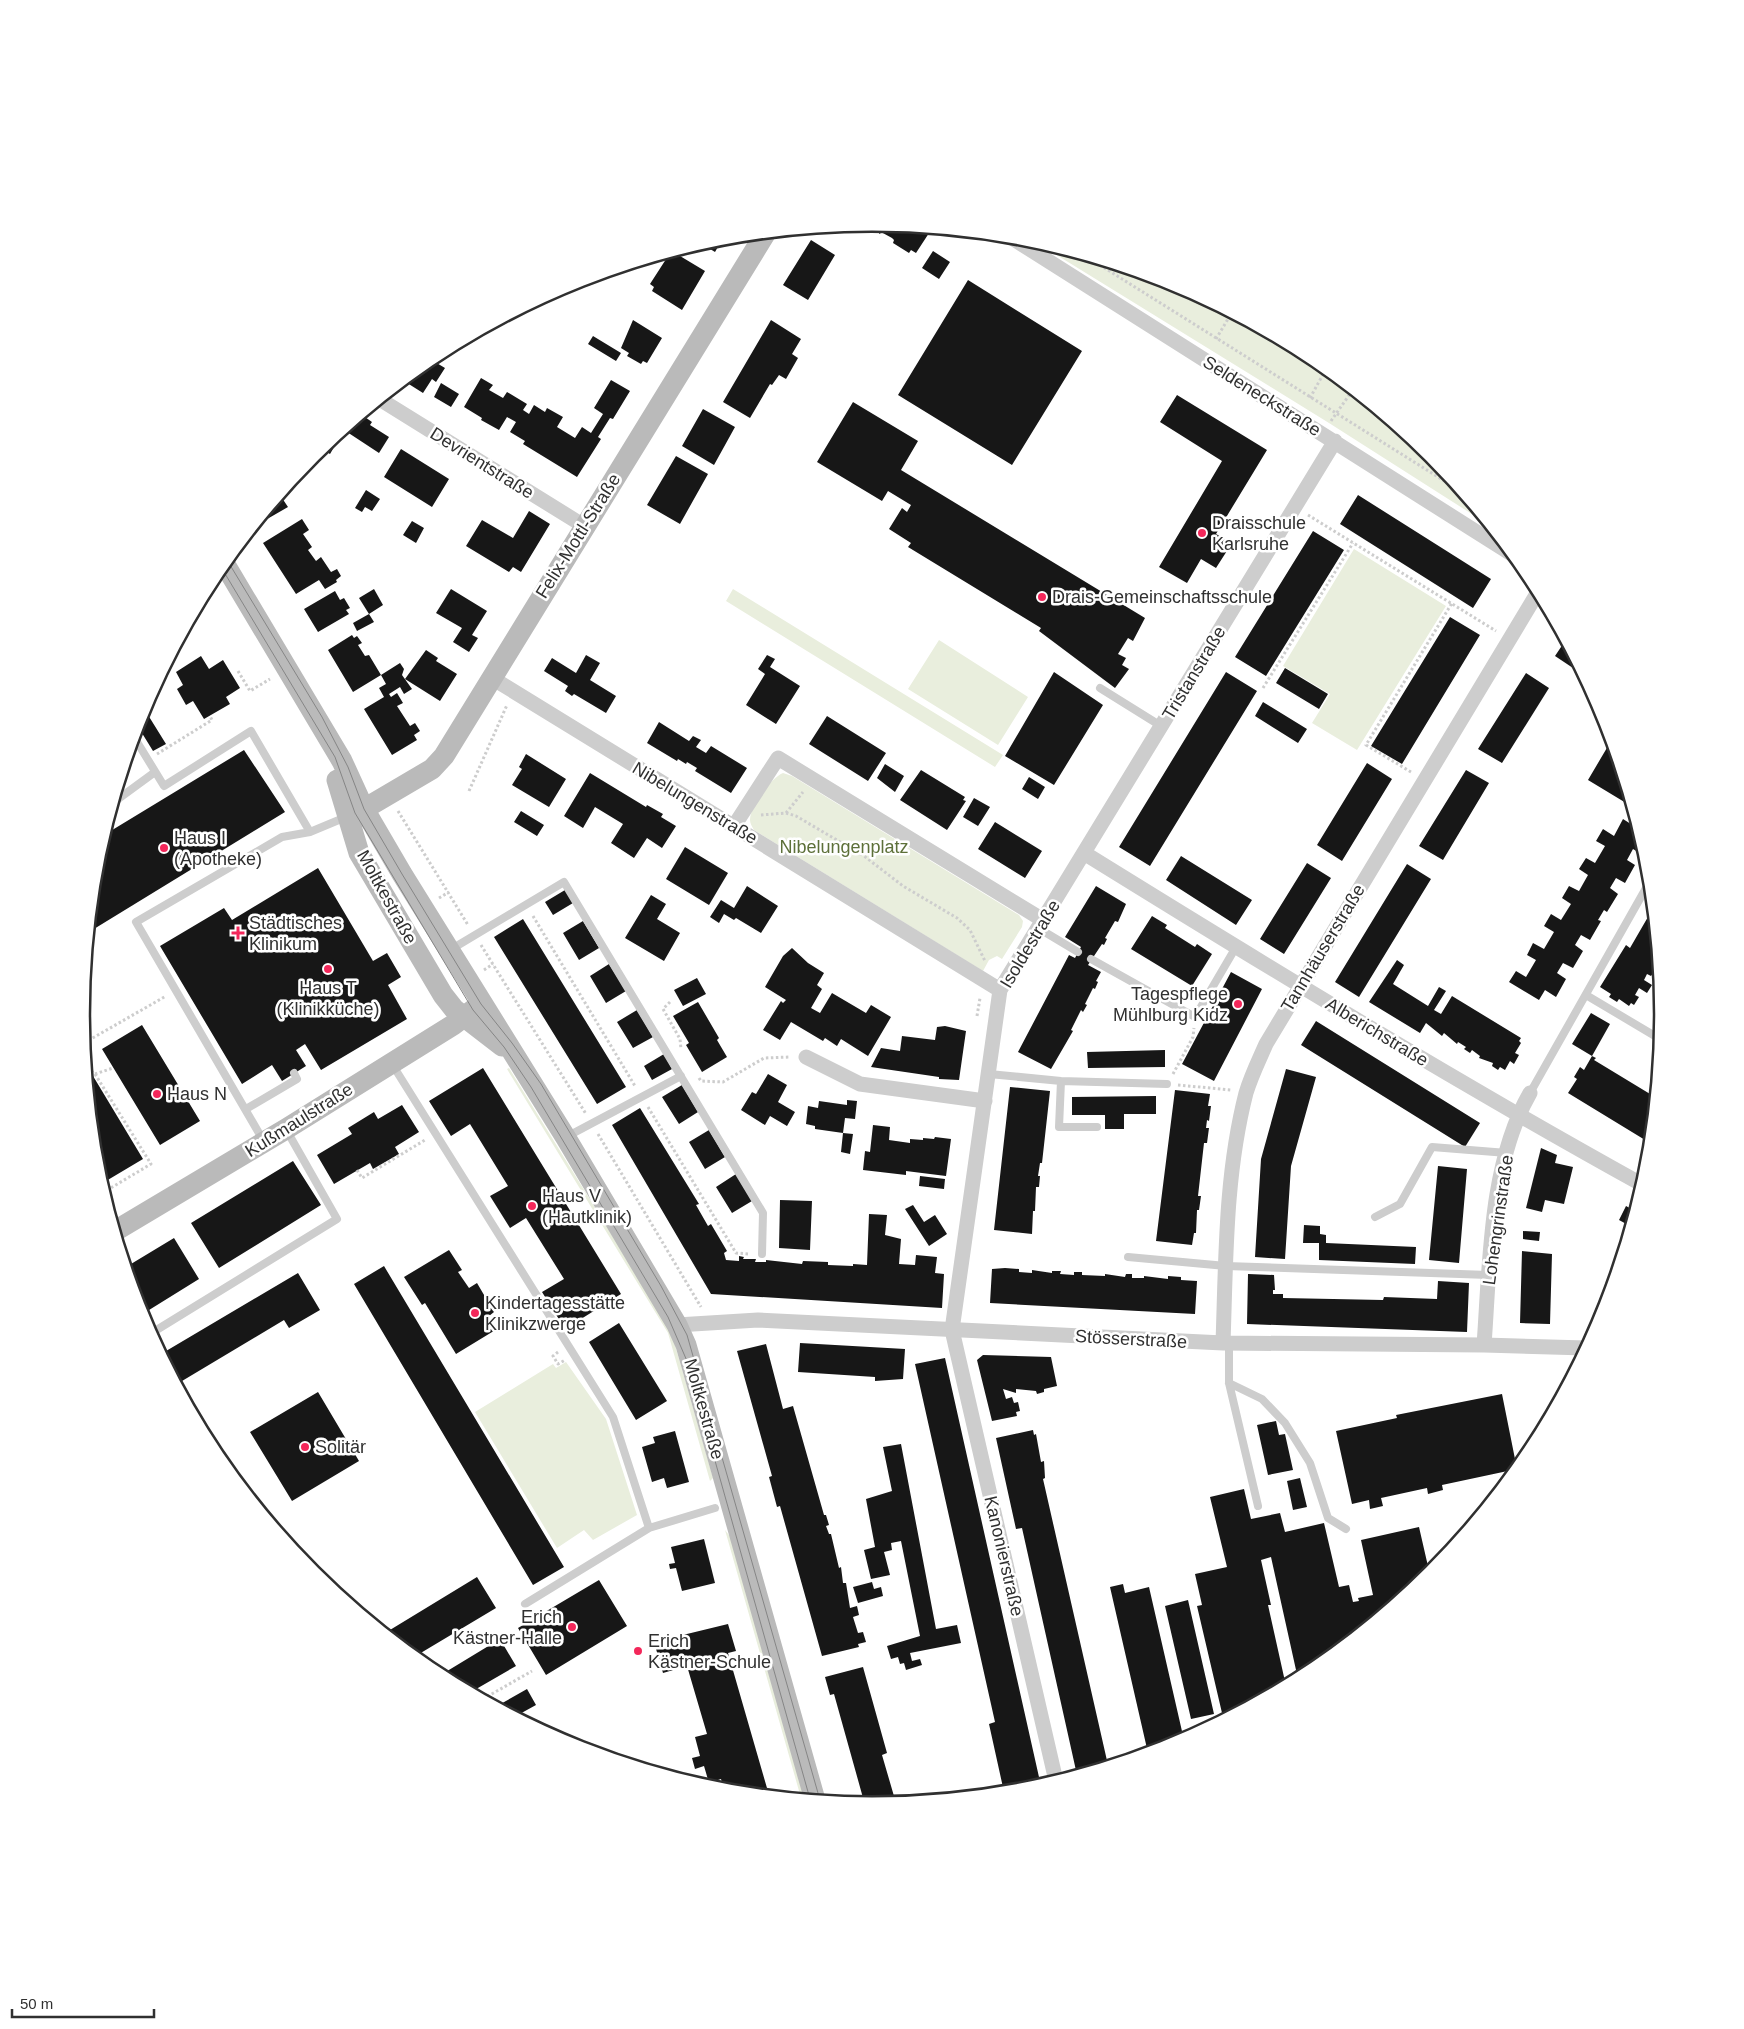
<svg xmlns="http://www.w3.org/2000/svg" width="1744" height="2029" font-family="Helvetica,sans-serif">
	<rect width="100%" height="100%" fill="#fff"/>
	<!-- green -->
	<path fill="#e9eedd" d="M1034,241L1175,284L1312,357L1431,456L1489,525L1329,423Z
		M1354,549L1446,606L1357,750L1312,723L1330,694L1283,666Z
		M733,589L1003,755L995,767L726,601Z
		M939,640L1028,697L998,745L908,689Z
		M783,773L792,776L1019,915L1023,921L1022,927L1002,959L997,956L989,960L983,971L754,830C752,827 750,823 750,820C750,806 772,777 783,773Z
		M509,1068L671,1331L713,1478L710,1481L668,1333L507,1069Z
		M566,1362L606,1419L637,1515L593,1540L584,1530L557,1548L475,1412L553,1364L556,1368Z
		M725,1530L732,1539L806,1799L801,1798Z"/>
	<!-- building -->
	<path fill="#171717" d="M867,224H872L931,230L916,253L911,250L909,253L893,243L894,240L892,238L881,232L880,234Z
		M723,238L715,252L702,244L718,239Z
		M811,240L835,255L808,300L783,285Z
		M933,251L950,262L939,279L922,268Z
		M670,253L674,255L675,253L705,271L682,310L652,291L654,287L650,284Z
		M968,280L1082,351L1012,465L898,395Z
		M633,320L662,338L647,363L643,361L641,364L627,356L629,353L621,348Z
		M771,320L801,339L792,354L798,358L786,379L779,375L772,385L770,384L750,418L723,402Z
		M593,336L621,353L616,361L588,344Z
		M430,359L445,368L436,382L432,379L423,393L404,381Z
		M481,378L493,385L489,390L503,398L507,392L527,404L523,410L529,414L534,405L545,412L547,408L563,417L557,427L575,438L582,427L591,433L603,414L594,408L611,380L630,391L613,419L610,418L598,437L601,439L577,477L523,444L525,441L510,432L516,422L507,417L499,430L481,420L482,418L464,407Z
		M441,383L459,394L451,407L434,397Z
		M1177,395L1267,450L1216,534L1232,543L1216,568L1201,559L1187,583L1159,567L1222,461L1160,422Z
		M853,402L918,441L901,470L1145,618L1133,641L1128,638L1118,654L1126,658L1122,665L1129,669L1115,688L1039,631L1041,628L908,547L911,543L889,529L902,508L907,512L911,505L888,491L882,501L817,462Z
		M703,409L735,427L714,465L682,446Z
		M362,415L372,422L370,425L389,437L379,453L344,430L330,454L321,448Z
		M401,449L449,479L432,507L384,477Z
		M676,456L708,474L680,524L647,505Z
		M366,490L380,499L372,511L365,507L362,512L355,508Z
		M280,495L288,507L255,526Z
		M1358,495L1491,579L1473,608L1340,524Z
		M529,511L550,524L521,572L513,567L509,572L466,546L482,520L513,538Z
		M302,519L309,530L303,534L312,547L308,550L316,561L321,557L331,572L337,569L341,576L336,580L337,582L325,589L319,580L296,594L263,543Z
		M412,521L424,528L416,543L403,535Z
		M1313,531L1344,550L1266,676L1235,657Z
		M374,589L383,605L369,614L359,598Z
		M451,589L487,611L472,635L478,638L469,652L453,642L462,628L436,613Z
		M335,591L340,600L344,598L350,608L346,610L349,614L318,632L304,609Z
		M369,614L374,622L357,631L353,623Z
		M1450,617L1480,635L1402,764L1371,746Z
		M352,635L354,638L357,636L362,643L358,645L365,656L369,655L381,675L353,692L328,650Z
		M1565,641L1582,674L1555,656Z
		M426,650L438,658L436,661L457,674L440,701L405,679Z
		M586,655L600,663L590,680L616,696L606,713L574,694L572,696L565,691L568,686L544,671L552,658L576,673Z
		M767,655L775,659L770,667L800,686L776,724L746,705L765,674L758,669Z
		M201,656L209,669L223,660L240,688L226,697L230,704L204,719L193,701L186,705L177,689L183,685L176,672Z
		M400,663L404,669L402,675L412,689L404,694L400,687L389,694L391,697L397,693L403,703L397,706L410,726L415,723L420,731L414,735L417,740L392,755L364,709L384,697L379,688L386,684L381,675Z
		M1285,668L1328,694L1319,709L1276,683Z
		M1054,672L1103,705L1054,785L1005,756Z
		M1226,672L1257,691L1150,866L1119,847Z
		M1526,673L1549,688L1502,763L1478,749Z
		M1263,702L1307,729L1298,743L1255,716Z
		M148,715L166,744L153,751L137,725L139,720Z
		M827,716L886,753L868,781L809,744Z
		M659,722L689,741L693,736L701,740L696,747L706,753L711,746L747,768L731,793L695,771L697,768L687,762L686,764L678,759L677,761L647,743Z
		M1611,741L1620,770L1631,806L1588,780Z
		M244,750L285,812L89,932L97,860L104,835Z
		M526,754L566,779L549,807L512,785L522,769L519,767Z
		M1367,763L1392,779L1342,861L1317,845Z
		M885,764L904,776L895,792L877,778Z
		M921,770L965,797L963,800L966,801L947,830L900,800Z
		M1466,770L1489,783L1443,860L1419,846Z
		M590,773L646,807L647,805L663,814L661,817L676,826L662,848L647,838L634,858L611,843L623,824L595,807L583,828L564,816Z
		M1029,777L1045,787L1038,799L1022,789Z
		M974,798L990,807L978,826L963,817Z
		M521,811L544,825L537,836L514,822Z
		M1623,819L1634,826L1637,825L1645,851L1643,855L1633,849L1627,860L1635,865L1625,883L1616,878L1610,888L1618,894L1607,912L1604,910L1598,920L1601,921L1590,940L1581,935L1575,945L1583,951L1573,968L1563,963L1557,973L1566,979L1556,997L1545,990L1539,1000L1509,982L1516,971L1526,977L1536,960L1527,955L1533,943L1544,949L1554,932L1544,926L1551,914L1561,920L1571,904L1562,898L1569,886L1579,891L1588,875L1579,869L1586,858L1595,863L1605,846L1596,841L1603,829L1614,836Z
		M995,822L1042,851L1025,878L978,849Z
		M685,847L728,873L709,905L666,879Z
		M1181,856L1252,900L1236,925L1166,880Z
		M1307,863L1331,878L1284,954L1260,939Z
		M1407,864L1431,879L1359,997L1335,982Z
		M318,868L373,961L387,953L401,977L388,985L407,1019L321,1070L305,1044L296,1050L306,1066L282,1081L272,1065L242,1084L160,946L224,908L232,920Z
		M747,886L778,906L761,933L736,918L734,920L724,914L719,923L710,917L721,900L734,908Z
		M1096,886L1126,904L1118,922L1115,921L1105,938L1107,939L1104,945L1102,944L1088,965L1101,972L1096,981L1098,982L1095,989L1093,988L1085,1004L1087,1005L1083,1012L1081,1010L1071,1030L1073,1031L1051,1069L1018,1052L1069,955L1075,958L1081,947L1065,937Z
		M565,890L573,903L553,915L545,902Z
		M651,895L666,904L657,919L680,933L664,961L625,938Z
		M1652,910L1658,964L1655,963L1652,966L1656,969L1651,976L1647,974L1644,980L1652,985L1647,993L1639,988L1635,995L1639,997L1634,1005L1631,1003L1629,1006L1619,999L1617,1002L1609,997L1611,994L1600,987L1626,945L1630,948Z
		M1152,916L1167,925L1165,928L1195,947L1197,944L1212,954L1192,986L1131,949Z
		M523,919L626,1087L597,1104L494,937Z
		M583,921L599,948L579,960L563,933Z
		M792,948L808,963L824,973L817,985L822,989L811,1008L820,1013L832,993L866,1013L871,1005L891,1017L868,1056L841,1039L837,1046L825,1038L823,1041L791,1022L780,1040L763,1030L781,1001L783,1003L786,1000L765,987L783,956Z
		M1397,960L1404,965L1393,984L1428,1006L1439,987L1446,991L1434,1010L1441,1014L1452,996L1521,1038L1519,1041L1521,1043L1515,1053L1519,1055L1514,1064L1510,1061L1505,1070L1500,1067L1498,1070L1492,1066L1493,1063L1479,1058L1480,1056L1472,1050L1470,1053L1464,1049L1466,1047L1458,1042L1457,1044L1444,1033L1442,1036L1426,1023L1420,1033L1369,1002Z
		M609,964L626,991L606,1003L590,976Z
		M1231,972L1262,989L1214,1081L1182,1064Z
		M697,978L706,994L683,1006L674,990Z
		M698,1002L719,1038L717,1040L727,1057L702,1072L686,1045L689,1043L673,1016Z
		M637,1010L653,1037L633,1048L617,1022Z
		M1591,1013L1610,1024L1592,1056L1596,1058L1594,1060L1655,1097L1650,1143L1568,1093L1577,1079L1574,1077L1580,1067L1584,1070L1592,1056L1572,1044Z
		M1316,1021L1480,1123L1465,1147L1301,1045Z
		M142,1025L200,1121L160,1145L102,1049Z
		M945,1026L966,1031L959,1080L939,1079V1077L871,1067L881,1048L900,1051L902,1036L935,1040L937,1027Z
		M1165,1050V1067L1088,1068L1087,1052Z
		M664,1054L672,1069L652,1080L644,1066Z
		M483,1068L621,1294L565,1329L542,1292L564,1279L526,1218L510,1228L490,1196L508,1186L470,1124L451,1136L429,1101Z
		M1286,1069L1316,1077L1291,1166L1285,1259L1255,1257L1261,1159Z
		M768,1074L787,1085L778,1102L795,1112L787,1126L770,1116L765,1125L741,1110L752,1092L756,1094Z
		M93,1076L143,1159L101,1184L96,1168L88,1080Z
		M682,1085L698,1112L679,1124L662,1097Z
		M1010,1087L1050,1091L1042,1163H1040L1038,1176H1040L1039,1187H1036L1035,1211H1033L1032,1234L994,1230Z
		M1175,1090L1210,1094L1208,1106H1211L1209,1121L1207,1120L1206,1128H1209L1207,1143H1204L1198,1196H1201L1199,1210H1197L1196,1233H1194L1192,1245L1156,1241Z
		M1156,1096V1114H1124V1129H1105V1115H1072V1097Z
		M847,1100L857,1101L855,1119L845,1118L843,1133L815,1129V1126L806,1124L808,1106L818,1108L819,1101L847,1105Z
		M402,1105L419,1132L395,1147L399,1154L373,1169L370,1163L334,1184L317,1155L352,1134L348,1128L374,1112L378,1119Z
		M640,1108L699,1204L696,1205L708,1226L711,1224L727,1251L724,1253L726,1260L739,1261V1256L744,1257L743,1259H756L755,1262H766V1260L802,1264L803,1261L828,1262V1265L853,1266V1264L867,1265L869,1214L887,1215L885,1235L901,1239L899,1264L915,1265L916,1255L937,1257L935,1273L944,1274L942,1308L711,1294L612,1125Z
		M873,1125L890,1127L889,1140L910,1143V1139L923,1140V1138L934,1139L935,1137L951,1139L946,1176L906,1171V1175L863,1170L865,1151L870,1152Z
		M709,1130L725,1157L705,1169L689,1142Z
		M843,1133L853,1134L850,1154L841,1152Z
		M1541,1148L1557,1155L1555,1163L1573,1167L1564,1204L1545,1200L1542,1212L1526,1208Z
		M293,1161L321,1205L219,1268L191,1223Z
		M1438,1166L1467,1169L1459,1263L1429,1260Z
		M736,1174L752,1201L732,1213L716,1187Z
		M920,1176L945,1179L944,1189L919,1186Z
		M780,1200L812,1201L810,1250L779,1248Z
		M913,1205L924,1222L935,1215L947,1234L929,1246L905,1209Z
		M1626,1206L1635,1211L1630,1226L1619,1220Z
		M1304,1225L1320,1226V1234L1326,1235V1243L1416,1247L1415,1264L1319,1260V1243H1303Z
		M1523,1231L1540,1232L1539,1241L1523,1239Z
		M174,1238L199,1279L141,1315L126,1267Z
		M449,1250L462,1270L458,1272L469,1288L477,1283L494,1312L489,1316L497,1329L456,1354L425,1303L422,1305L404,1277Z
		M1522,1251L1552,1254L1550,1324L1520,1323Z
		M384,1266L564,1567L533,1585L354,1284Z
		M1005,1268L1019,1269V1272L1032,1273V1270L1052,1273V1271H1061L1060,1274L1074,1275V1272H1082V1275L1105,1276V1274L1125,1277L1126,1274H1132V1278H1144V1276L1168,1279V1276L1181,1277V1280L1197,1281L1195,1314L990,1303L992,1269Z
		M298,1273L320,1310L289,1328L284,1320L177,1384L161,1354Z
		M1248,1274L1274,1275L1275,1290H1273V1294H1283V1298L1383,1300L1384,1297L1437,1299L1438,1281L1469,1283L1467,1332L1247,1324Z
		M619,1323L667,1401L636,1420L589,1342Z
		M800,1343L905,1349L903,1379L875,1381V1377L798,1372Z
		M766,1344L783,1409L793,1406L824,1515H826L829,1525L826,1526L829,1534H831L839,1568L841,1567L843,1583H846L850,1608L857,1606L859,1615L853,1617L858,1633L863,1632L866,1642L858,1644L859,1647L822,1656L780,1506L777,1507L769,1477L772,1476L737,1351Z
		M983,1355L1051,1357L1057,1386L1044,1389V1392L1037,1394L1036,1391L1016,1389V1393L1003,1389L1006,1399L1012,1397L1014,1403L1018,1402L1020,1411L1016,1412L1017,1416L992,1421L977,1360Z
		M945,1358L1041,1786L1026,1790L1004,1792L989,1724L995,1722L915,1364Z
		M318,1392L359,1461L292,1501L250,1432Z
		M1502,1394L1517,1469L1442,1485L1443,1490L1428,1494L1427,1488L1381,1498L1383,1506L1370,1509L1369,1500L1352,1504L1336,1431L1397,1418L1396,1415Z
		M1276,1421L1279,1435L1285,1434L1293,1470L1268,1475L1257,1425Z
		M1033,1430L1034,1435L1036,1434L1041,1462L1044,1461L1045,1478L1043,1479L1108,1765L1077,1775L1022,1528L1016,1529L996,1438Z
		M675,1431L689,1482L667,1488L664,1478L652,1482L642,1447L655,1443L653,1437Z
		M901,1444L936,1629L957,1625L961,1643L910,1653L912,1661L920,1659L922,1665L906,1670L904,1663L900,1664L898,1657L891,1659L887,1646L920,1636L901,1541L891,1543L892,1550L884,1552L890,1575L871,1579L864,1550L875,1547L866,1499L892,1491L883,1447Z
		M1300,1478L1307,1507L1293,1510L1287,1481Z
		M1244,1489L1251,1519L1280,1513L1285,1532L1324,1523L1339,1587L1349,1585L1353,1602L1359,1601L1358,1598L1373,1595L1361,1540L1419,1527L1430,1575L1311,1672L1298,1679L1271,1557L1261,1560L1271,1605H1268L1286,1686L1244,1708L1222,1713L1197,1606L1202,1605L1195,1574L1227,1567L1210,1497Z
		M704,1539L715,1583L682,1591L676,1568L670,1569L669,1564L675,1563L671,1547Z
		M477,1577L496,1608L414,1657L385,1633Z
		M599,1580L627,1626L546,1675L518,1628Z
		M872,1582L874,1589L881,1587L883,1596L858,1603L853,1587Z
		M1123,1584L1125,1593L1149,1587L1184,1740L1148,1753L1110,1587Z
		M1188,1600L1214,1714L1191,1719L1165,1606Z
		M728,1624L736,1651L728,1653L769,1795L733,1791L731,1787L724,1790L721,1779L709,1783L704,1766L695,1769L692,1758L700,1756L695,1737L707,1734L687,1666L663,1673L654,1642Z
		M500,1639L516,1666L471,1692L439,1676Z
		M863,1667L887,1753L882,1755L896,1803L865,1805L834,1694L830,1695L825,1677Z
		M527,1689L536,1705L516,1716L497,1706Z"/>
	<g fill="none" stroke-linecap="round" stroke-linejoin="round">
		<!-- path -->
		<path stroke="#cdcdcd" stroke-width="3" stroke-dasharray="2.5 2.5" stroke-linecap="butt" d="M1087,257L1462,492
			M1216,339L1231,314
			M1310,398L1326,369
			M1331,421L1352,391
			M1308,515L1496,631
			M238,671L250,691L270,679
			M1263,688L1353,543
			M157,754L212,720L210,716
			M1411,772L1366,745L1452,603
			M469,791L507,705
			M398,811L468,925
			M786,813L803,792
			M761,815L786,813L796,816L864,856L903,886L957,918L970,930L985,961
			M439,898L449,892
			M533,916L635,1086
			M481,945L586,1114
			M88,946L90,950
			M484,970L493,964
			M670,1002L663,1009L680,1039L681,1049
			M977,1016L980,998
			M84,1043L166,996
			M86,1059L89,1069
			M87,1070L89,1069L95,1074L113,1068
			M95,1074L151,1164L104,1192
			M1173,1074L1193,1037L1194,1028
			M699,1078L701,1081L723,1082L764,1058L790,1057
			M1178,1085L1231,1090
			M648,1107L736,1253L749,1254
			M598,1134L701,1307
			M357,1170L362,1178L425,1140
			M558,1352L553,1356L558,1364L565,1360
			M483,1699L532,1671"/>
		<!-- lane -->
		<path stroke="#cdcdcd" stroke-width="8" d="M1100,688L1161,726
			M134,737L164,786L251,731L310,832
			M114,802L155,772
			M1038,928L1078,952
			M450,950L564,882L763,1213L762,1254
			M1091,959L1195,1017L1236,947
			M1586,995L1660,1039
			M392,1064L613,1417L649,1528
			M989,1074L1061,1081L1167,1084
			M1061,1081L1059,1127H1097
			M1530,1093L1650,881
			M246,1109L297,1079L294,1073
			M568,1136L681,1076
			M263,1140L136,922L282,837L310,832L346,817
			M1375,1217L1400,1204L1432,1147L1507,1153
			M1128,1257L1226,1266L1489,1275
			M150,1334L337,1219L287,1131
			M1229,1343V1383L1258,1506
			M1229,1383L1262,1399L1285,1423L1310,1463L1328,1518L1346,1529
			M525,1604L649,1528L715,1508"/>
		<!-- street -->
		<path stroke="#cdcdcd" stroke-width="15" d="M1012,238L1513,555
			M381,400L584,526
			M492,678L1000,990
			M734,826L778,758L1043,920
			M1084,853C1268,967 1453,1080 1643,1185
			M806,1057L860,1084L985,1101
			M677,1325L758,1320L1223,1343L1484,1345L1586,1348
			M1223,1343C1226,1259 1225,1175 1246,1093C1251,1076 1259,1060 1266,1044L1538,592
			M1484,1345C1490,1265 1489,1164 1530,1093
			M1056,1781L952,1330L1000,990L1335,441"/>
		<!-- secondary -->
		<path stroke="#bababa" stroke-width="21" d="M224,563L342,761L364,809L402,874L566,1138L677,1325L686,1345L815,1800
			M337,780L359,853L443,995L454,1009L502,1046
			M364,809L432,769L444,756L765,234
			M115,1231L286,1129L453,1025L481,1004"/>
		<!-- tram -->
		<path stroke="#858585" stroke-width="1" d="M227,560L322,717L348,767L364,809L402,874L481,1004L512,1043L541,1084L661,1286L687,1335L820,1800
			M221,567L335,757L355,813L473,1010L504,1047L531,1087L668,1317L687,1361L810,1799"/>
	</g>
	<!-- markers -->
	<g fill="#f3275a" stroke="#fff" stroke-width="2">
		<circle cx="1202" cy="533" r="5"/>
		<circle cx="1042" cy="597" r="5"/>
		<circle cx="164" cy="848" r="5"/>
		<path d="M235.5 925.5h5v5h5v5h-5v5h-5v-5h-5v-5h5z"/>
		<circle cx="328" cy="969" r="5"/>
		<circle cx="1238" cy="1004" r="5"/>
		<circle cx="157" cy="1094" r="5"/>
		<circle cx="532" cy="1206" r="5"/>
		<circle cx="475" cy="1313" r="5"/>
		<circle cx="305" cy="1447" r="5"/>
		<circle cx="572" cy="1627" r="5"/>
		<circle cx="638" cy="1651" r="5"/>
	</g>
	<g text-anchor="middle" stroke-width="5" stroke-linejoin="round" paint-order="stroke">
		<!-- street labels -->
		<g font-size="18" fill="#303030" stroke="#fff">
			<text transform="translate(1262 396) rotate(32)" y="6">Seldeneckstraße</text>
			<text transform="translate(482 463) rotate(32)" y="6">Devrientstraße</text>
			<text transform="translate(578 536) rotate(-58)" y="6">Felix-Mottl-Straße</text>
			<text transform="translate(1194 673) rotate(-59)" y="6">Tristanstraße</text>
			<text transform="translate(695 803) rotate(31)" y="6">Nibelungenstraße</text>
			<text transform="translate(387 897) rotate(61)" y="6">Moltkestraße</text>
			<text transform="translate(1030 944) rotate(-59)" y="6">Isoldestraße</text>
			<text transform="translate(1323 948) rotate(-59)" y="6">Tannhäuserstraße</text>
			<text transform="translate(1377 1032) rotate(31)" y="6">Alberichstraße</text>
			<text transform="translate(299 1120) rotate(-32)" y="6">Kußmaulstraße</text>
			<text transform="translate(1498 1220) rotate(-82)" y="6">Lohengrinstraße</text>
			<text transform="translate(1131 1339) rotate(3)" y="6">Stösserstraße</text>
			<text transform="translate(704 1409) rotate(74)" y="6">Moltkestraße</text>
			<text transform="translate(1004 1556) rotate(77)" y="6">Kanonierstraße</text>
		</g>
		<!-- poi labels -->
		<g font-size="18" fill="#303030" stroke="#fff" text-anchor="start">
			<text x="1212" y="529">Draisschule<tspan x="1212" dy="21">Karlsruhe</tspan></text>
			<text x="1052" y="603">Drais-Gemeinschaftsschule</text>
			<text x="174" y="844">Haus I<tspan x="174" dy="21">(Apotheke)</tspan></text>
			<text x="249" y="929">Städtisches<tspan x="249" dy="21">Klinikum</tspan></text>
			<text x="328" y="994" text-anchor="middle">Haus T<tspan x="328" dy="21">(Klinikküche)</tspan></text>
			<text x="1228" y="1000" text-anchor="end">Tagespflege<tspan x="1228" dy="21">Mühlburg Kidz</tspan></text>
			<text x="167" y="1100">Haus N</text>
			<text x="542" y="1202">Haus V<tspan x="542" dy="21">(Hautklinik)</tspan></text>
			<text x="485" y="1309">Kindertagesstätte<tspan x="485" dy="21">Klinikzwerge</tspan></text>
			<text x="315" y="1453">Solitär</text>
			<text x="562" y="1623" text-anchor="end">Erich<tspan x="562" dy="21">Kästner-Halle</tspan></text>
			<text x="648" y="1647">Erich<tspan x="648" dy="21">Kästner-Schule</tspan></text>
		</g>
		<!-- park labels -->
		<g font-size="18" fill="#5d7039" stroke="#fff">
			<text x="844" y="853">Nibelungenplatz</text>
		</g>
	</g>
	<!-- crop -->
	<path d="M0 0H1744V2029H0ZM90 1014a782 782 0 1 1 1564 0a782 782 0 1 1-1564 0Z" fill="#fff" fill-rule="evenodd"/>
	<path fill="none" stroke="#303030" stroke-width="2.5" d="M90 1014a782 782 0 1 1 1564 0a782 782 0 1 1-1564 0Z"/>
	<!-- scale -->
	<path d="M12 2009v8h142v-8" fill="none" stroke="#303030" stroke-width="2.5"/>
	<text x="20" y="2009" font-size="15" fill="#303030" stroke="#ffffff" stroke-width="4" paint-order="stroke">50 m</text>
</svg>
